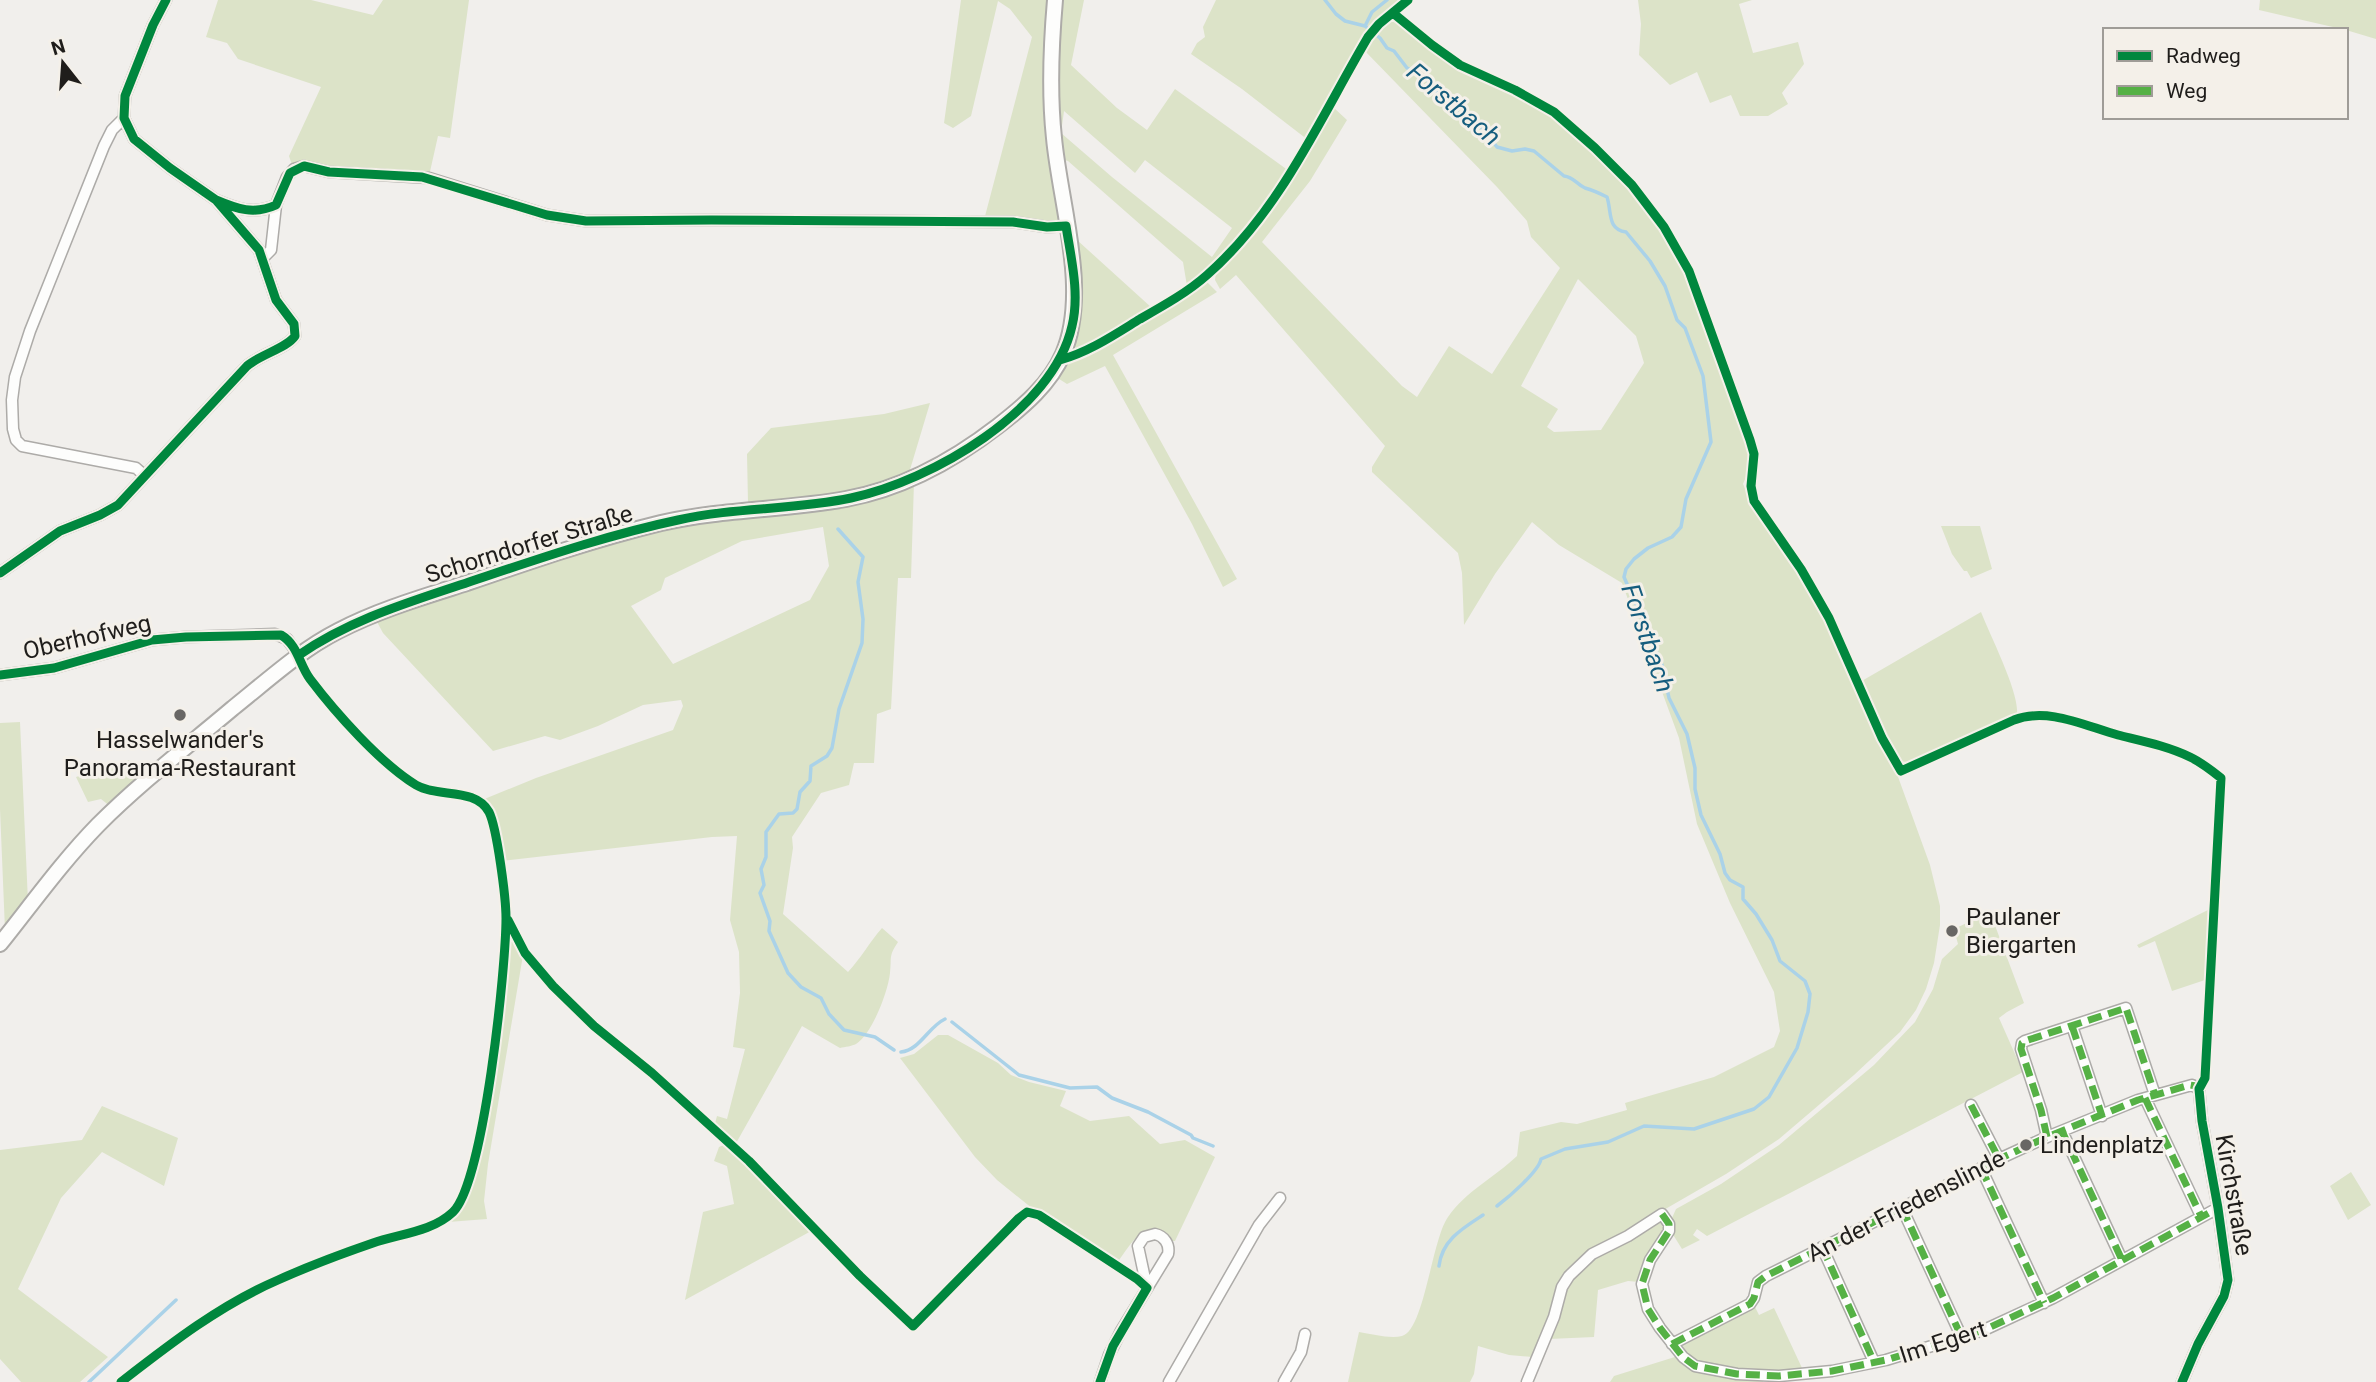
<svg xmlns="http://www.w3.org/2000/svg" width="2376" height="1382" font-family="Roboto,sans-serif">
	<rect width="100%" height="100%" fill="#f1efec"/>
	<!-- green -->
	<path fill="#dce3c8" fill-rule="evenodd" d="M218,0H311L373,15L383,0H469L450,138L438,136L429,176L292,165L289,156L321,87L238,59L227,43L206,37Z
		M961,0H1050L1060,217L1055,222L984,220L1032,37L1010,9L998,1L971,116L953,128L944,123Z
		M1060,0H1084L1071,65L1117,108L1147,130L1175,89L1289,171L1229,249L1187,286L1183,262L1068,161L1061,159L1057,32ZM1064,111L1135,173L1145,160L1232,228L1212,257L1112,177L1061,133Z
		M1216,0H1403C1359,30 1334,95 1308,140L1242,89L1191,54L1197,43L1205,37L1203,27Z
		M1638,0H1752L1739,4L1753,53L1798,42L1804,64L1782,93L1788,104L1768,116H1740L1731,95L1710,103L1697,72L1670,85L1639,55L1641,24Z
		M2260,0H2376V39L2346,30L2259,10Z
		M1391,21L1400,23C1421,39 1441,58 1465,70C1492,83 1521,93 1546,110C1603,146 1660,212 1688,273C1711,325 1725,381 1746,434C1752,456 1752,463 1743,484L1757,513L1791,559L1823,613L1897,774L1930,865L1940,906V925L1934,963L1926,989L1916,1010L1900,1032L1854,1075L1779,1139L1726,1174L1655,1215L1666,1227L1639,1282L1628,1281L1598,1290L1594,1337L1549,1339L1533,1357L1509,1355L1478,1346L1474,1374L1470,1382H1348L1359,1332C1372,1334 1390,1339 1402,1336C1424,1331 1432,1239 1448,1217C1466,1191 1495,1177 1517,1156L1520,1132L1561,1122L1577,1124L1627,1110L1625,1103L1714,1077L1774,1047L1780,1031L1774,992L1730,903L1697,824L1679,738L1622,583L1559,545L1532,522L1495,574L1464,625L1462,573L1458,553L1372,472V467L1385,446L1236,275L1220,289L1215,280L1216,272C1263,221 1300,167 1333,107L1347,120L1310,181L1262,242L1402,386L1417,397L1449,346L1492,374L1560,268L1531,237L1527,221L1497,187L1364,50L1379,28ZM1578,279L1636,336L1644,363L1601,430L1554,432L1547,427L1558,409L1521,386Z
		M1077,240L1152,308L1080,350L1076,349L1073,342Z
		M1206,281L1217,292L1113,355L1237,579L1223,587L1192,524L1105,366L1067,384L1056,377L1068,363L1121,334Z
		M930,403L909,473C854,494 807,498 748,503L747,454L771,428L884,414Z
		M914,482L911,578H898L891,709L877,714L874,763H854L849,785L821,793L792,837L793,848L783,914L848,972C861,958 869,943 882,928L898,942C888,957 892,957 890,973C888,992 872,1034 856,1044C852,1046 845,1047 840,1048L802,1026L735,1145L714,1127L717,1116L727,1119L745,1049L733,1047L740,993L739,952L730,920L737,836L712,837L501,861L494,819L482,800L536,778L673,730L683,706L681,700L643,705L598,726L560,740L545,736L493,751L383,633L376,620L640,533ZM823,527L829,566L810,600L673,664L631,606L661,590L665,578L742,541Z
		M1941,526H1980L1992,569L1971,578L1967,571H1964L1952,554Z
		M1981,612C1990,635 2019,692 2017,713L1917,760C1906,764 1899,762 1892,753L1860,682Z
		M20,722L28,902L5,930L0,809V723Z
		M129,760L132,765L145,773L111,807L101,799L88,802L76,777Z
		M2212,908L2208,979L2172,991L2155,941L2139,948L2137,945Z
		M1990,912L2024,1003L2007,1012L1999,1018L2023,1072L1707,1236L1697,1229L1693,1235L1700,1240L1682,1249L1672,1233V1218L1676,1209L1721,1184L1779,1145L1874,1065L1915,1022L1933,989L1942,959L1958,944L1954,929Z
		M507,927L523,955L488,1164L484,1201L487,1219L448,1222L447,1219L463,1202L475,1165L500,1023Z
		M938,1035H948L998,1063L1011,1075L1029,1082L1066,1091L1060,1106L1090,1121L1129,1116L1160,1144L1185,1140L1215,1157L1175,1241H1172L1160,1230C1138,1227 1129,1247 1117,1263L1033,1209L997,1180L975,1157L900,1058L914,1054Z
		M102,1106L178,1138L164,1186L102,1152L61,1198L18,1289L108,1357L80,1382H21L0,1359V1150L82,1140Z
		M726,1144L764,1178L813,1230L685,1300L703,1212L734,1204L727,1166L714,1161L719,1147Z
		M2351,1172L2371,1205L2348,1220L2330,1186Z
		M1755,1307L1759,1315L1774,1308L1802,1368L1800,1372C1776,1372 1686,1377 1683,1345L1689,1338Z
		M1678,1356L1681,1359L1763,1378V1382H1610L1614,1376Z"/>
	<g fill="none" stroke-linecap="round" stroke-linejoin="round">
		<!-- stream -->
		<path stroke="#aad2e8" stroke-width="3.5" d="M1325,0L1336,14L1345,21L1365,26L1380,38L1387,48L1394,51L1407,68L1424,76L1440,97L1456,112L1483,129L1497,147L1512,151L1525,149L1534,151L1564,176C1574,177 1576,184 1585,188C1592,190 1599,193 1607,197C1612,213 1607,229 1626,232L1650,261L1665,286L1677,320L1685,328L1703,376L1711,442L1686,499L1681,527L1672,537L1648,548L1634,559L1626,569L1624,577L1662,665L1669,698L1687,734L1695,768V789L1701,815L1720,854L1725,873L1730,880L1743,887V899L1756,914L1772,940L1780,961L1805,981L1810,994L1808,1012L1797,1048L1769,1097L1754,1109L1694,1129L1644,1126L1608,1142L1565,1149L1541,1159C1539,1171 1509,1197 1497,1206
			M1365,26L1372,12L1387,0
			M838,529L863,557L858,582L863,619L862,643L839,709L832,748L827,756L811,766L810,781L800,792L797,809L793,813L779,814L766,832V857L761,869L764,885L760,893L770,921L769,931L788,973L801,987L821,998L829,1014L844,1030L875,1037L894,1050
			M952,1022L1019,1075L1070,1088L1097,1087L1112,1098L1148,1112L1191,1135L1193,1138L1213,1146
			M901,1052C920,1050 928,1027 945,1019
			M1439,1266C1442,1240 1463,1228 1483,1215
			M89,1382L176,1300"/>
		<defs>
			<path id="street" d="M124,118L112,130L104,146L30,331L15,377L12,400L13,429L16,440L22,446L136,468L145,476
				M216,200C238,209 254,215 276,205
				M263,258L271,250L276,205L287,177L294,169L304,166L329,172L429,178L547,215L586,221L711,220L1013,222L1047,227L1066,226
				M0,573L60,531L100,515L118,505L247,366C261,354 287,348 295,336L294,324L276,300L259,250L216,200L170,168L134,139L124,118L125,96L153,25L166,0
				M0,675L54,668L152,640L186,637L275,634L287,639L299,655
				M2072,1026L2102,1116
				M2145,1098L2201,1216
				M1971,1105L1999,1159
				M2062,1131L2122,1260
				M2047,1137L2041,1110L2021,1049L2022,1043L2025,1041L2126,1008L2155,1095
				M1981,1168L2044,1303
				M1902,1208L1962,1338
				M1822,1247L1874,1362
				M1672,1344L1750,1304L1754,1298L1758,1282L1766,1276L1999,1159L2047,1137L2138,1100L2192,1085L2199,1089L2202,1121L2218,1208L2228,1280L2224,1296L2198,1344L2182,1382
				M1100,1382L1109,1355L1121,1331L1168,1254C1170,1244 1164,1236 1155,1234L1144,1237L1138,1246L1147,1288
				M1169,1382L1259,1225L1280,1198
				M1284,1382L1301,1352L1305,1334
				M1527,1382L1554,1317L1562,1287L1569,1276L1592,1254L1628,1236L1662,1214L1669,1224V1231L1650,1260L1642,1284L1648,1309L1660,1328L1683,1357L1695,1366L1737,1374L1779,1376L1832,1371L1886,1360L1984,1330L2053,1298L2218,1208"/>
			<path id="secondary" d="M0,944C32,904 62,862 98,825C140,783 188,746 233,708C267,681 299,651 338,631C378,610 423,597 467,583C531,561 595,539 661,523C722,509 785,510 846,499C901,489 954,460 998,426C1024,406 1050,384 1063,354C1090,292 1060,204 1054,138C1049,92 1051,46 1055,0"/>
		</defs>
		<!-- street casing -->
		<use href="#street" stroke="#adaba8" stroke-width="13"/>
		<!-- secondary casing -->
		<use href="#secondary" stroke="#adaba8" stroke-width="18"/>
		<!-- street -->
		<use href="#street" stroke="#fdfdfc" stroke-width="10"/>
		<!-- secondary -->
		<use href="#secondary" stroke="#fdfdfc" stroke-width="14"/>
		<!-- quiet -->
		<path stroke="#55b145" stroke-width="7" stroke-dasharray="14 7" stroke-linecap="butt" d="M2072,1026L2102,1116
			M2145,1098L2201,1216
			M1971,1105L1999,1159
			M2062,1131L2122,1260
			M2047,1137L2041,1110L2021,1049L2022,1043L2025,1041L2126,1008L2155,1095
			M1981,1168L2044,1303
			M1902,1208L1962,1338
			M1662,1214L1669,1224V1231L1650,1260L1642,1284L1648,1309L1660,1328L1683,1357L1695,1366L1737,1374L1779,1376L1832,1371L1886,1360L1984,1330L2053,1298L2218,1208
			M1822,1247L1874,1362
			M1672,1344L1750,1304L1754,1298L1758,1282L1766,1276L1999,1159L2047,1137L2138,1100L2190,1085L2196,1086L2199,1089L2200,1087"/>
		<defs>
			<path id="cycleway" d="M1393,13L1432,45L1460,65L1515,90L1554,112L1595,148L1632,185L1664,227L1689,271L1750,440L1754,454L1751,486L1754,501L1801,569L1829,618L1882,738L1901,771L2014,720C2048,707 2085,726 2118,735C2142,741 2167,746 2190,757C2201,762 2211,770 2221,778L2205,1078L2199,1089L2202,1121L2218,1208L2228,1280L2224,1296L2198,1344L2182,1382
				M216,200C237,209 254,215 276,205L290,173L304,166L329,172L422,177L547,215L586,221L711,220L1013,222L1047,227L1066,226C1071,258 1080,294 1072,326C1053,411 931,481 851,498C794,510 735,507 678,520C607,535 538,559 469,582C410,602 351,619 299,655
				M1060,360C1089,352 1114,335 1140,319C1163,306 1188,292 1207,275C1281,210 1319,120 1368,37L1379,24L1408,0
				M0,573L60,531L100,515L118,505L247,366C261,354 287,348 295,336L294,324L276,300L259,250L216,200L170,168L134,139L124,118L125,96L153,25L166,0
				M0,675L54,668L152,640L186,637L281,635C298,645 299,664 310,679C335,712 380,763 416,785C438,798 475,787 489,812C497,828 506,898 506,918C506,967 484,1182 453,1212C432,1232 399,1234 373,1243C341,1254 309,1266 278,1280C220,1305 170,1344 121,1382
				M508,920L525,953L553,986L594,1026L652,1073L749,1161L860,1276L913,1326L1019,1218L1027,1212L1039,1215L1137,1279L1147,1288L1113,1346L1100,1382"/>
		</defs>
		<!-- cycleway casing -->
		<use href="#cycleway" stroke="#f4f0e9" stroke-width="13"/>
		<!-- cycleway -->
		<use href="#cycleway" stroke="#00873e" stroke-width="9"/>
	</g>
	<!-- markers -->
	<g fill="#686664" stroke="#f4f0e9" stroke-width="2.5">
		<circle cx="180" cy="715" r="7"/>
		<circle cx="1952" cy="931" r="7"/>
		<circle cx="2026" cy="1145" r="7"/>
	</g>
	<g text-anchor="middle" stroke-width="6" stroke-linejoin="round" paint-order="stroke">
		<!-- street labels -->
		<g font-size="24" fill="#1f1d1b" stroke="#f4f0e9">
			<text transform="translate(529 544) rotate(-17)" y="8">Schorndorfer Straße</text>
			<text transform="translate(87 637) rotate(-13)" y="8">Oberhofweg</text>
			<text transform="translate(2234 1195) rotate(80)" y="8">Kirchstraße</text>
			<text transform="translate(1906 1206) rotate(-27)" y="8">An der Friedenslinde</text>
			<text transform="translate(1943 1342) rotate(-18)" y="8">Im Egert</text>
		</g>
		<!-- poi labels -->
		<g font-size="24" fill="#1f1d1b" stroke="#f4f0e9" text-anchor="start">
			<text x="180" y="748" text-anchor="middle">Hasselwander's<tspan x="180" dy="28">Panorama-Restaurant</tspan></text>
			<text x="1966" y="925">Paulaner<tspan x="1966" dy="28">Biergarten</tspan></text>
			<text x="2040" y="1153">Lindenplatz</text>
		</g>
		<!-- water labels -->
		<g font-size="26" font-style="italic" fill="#155d7e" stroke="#f4f0e9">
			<text transform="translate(1454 104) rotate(40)" y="9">Forstbach</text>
			<text transform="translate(1648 638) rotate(71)" y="9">Forstbach</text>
		</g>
	</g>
	<!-- legend -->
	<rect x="2103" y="28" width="245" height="91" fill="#f4f0e9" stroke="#9f9c97" stroke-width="2"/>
	<rect x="2117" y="51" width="35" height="10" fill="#00873e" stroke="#9f9c97" stroke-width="2"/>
	<text x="2166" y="63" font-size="21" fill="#1f1d1b">Radweg</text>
	<rect x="2117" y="86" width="35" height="10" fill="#55b145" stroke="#9f9c97" stroke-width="2"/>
	<text x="2166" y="98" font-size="21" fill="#1f1d1b">Weg</text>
	<!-- north arrow -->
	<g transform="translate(63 63) rotate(343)" stroke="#f4f0e9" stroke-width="5" paint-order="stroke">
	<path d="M0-5L12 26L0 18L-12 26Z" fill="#1f1d1b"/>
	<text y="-10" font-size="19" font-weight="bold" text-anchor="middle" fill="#1f1d1b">N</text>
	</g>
</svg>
